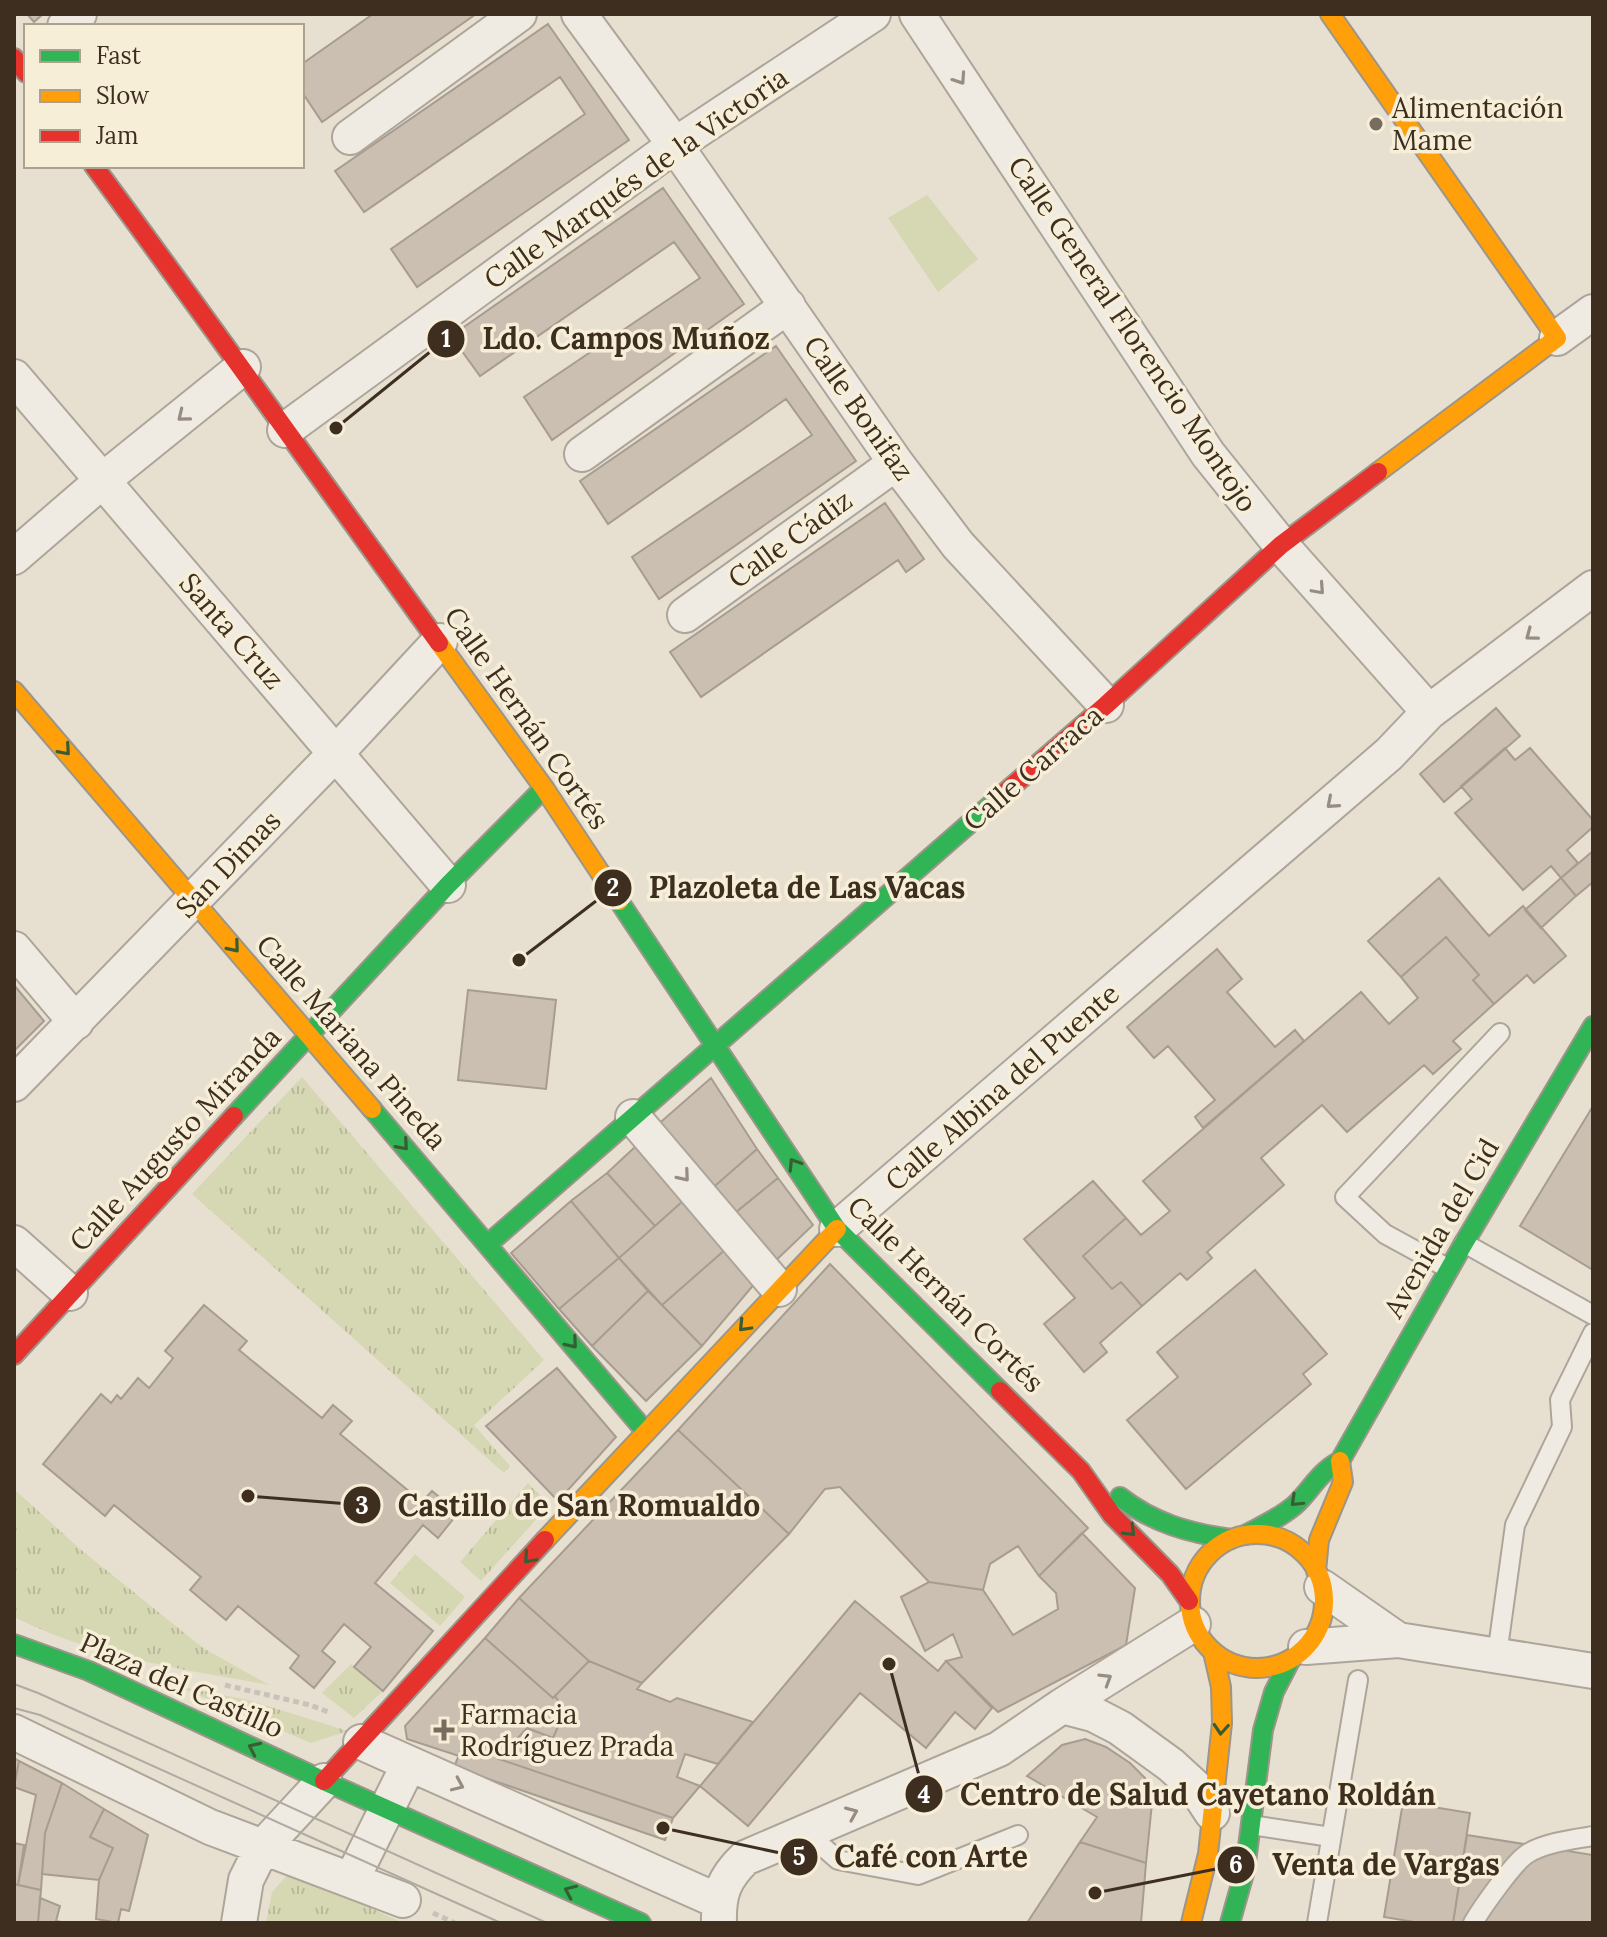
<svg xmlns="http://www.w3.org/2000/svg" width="1607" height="1937" font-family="Lora,serif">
	<defs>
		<pattern id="grass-tufts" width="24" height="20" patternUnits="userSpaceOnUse" patternTransform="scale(2)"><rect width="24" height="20" fill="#d6d7b3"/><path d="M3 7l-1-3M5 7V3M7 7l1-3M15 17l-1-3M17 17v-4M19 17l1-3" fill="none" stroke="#b9b99a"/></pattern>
	</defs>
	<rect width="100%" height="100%" fill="#e7e0d1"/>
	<!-- grass -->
	<path fill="url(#grass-tufts)" d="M302,1077L544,1360L474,1425L510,1466L504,1473L192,1194Z
		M528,1483L549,1505L481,1581L460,1562Z
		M14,1489L80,1549L203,1648L269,1685C182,1669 93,1657 14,1617Z
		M415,1554L465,1597L440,1626L390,1583Z
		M351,1664L383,1691L354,1718L322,1693Z
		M177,1686L248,1700L348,1731L311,1743Z
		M291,1871L403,1923H266L272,1892Z"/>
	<!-- park -->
	<path fill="#d6d7b3" d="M927,195L978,259L938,292L888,218Z"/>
	<!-- building -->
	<path fill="#cbbfb2" stroke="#a89c90" stroke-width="2" d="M27,14H43L34,22Z
		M373,14H476L322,122L302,92V64Z
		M548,24L629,140L417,287L391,249L585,114L560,77L364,212L335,171Z
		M663,188L744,304L552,440L524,397L700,278L674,242L480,376L451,336Z
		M776,346L856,461L659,599L632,557L812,435L786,399L608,524L580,481Z
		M885,503L924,559L906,572L898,560L701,697L670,652Z
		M1496,708L1520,736L1444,802L1420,774Z
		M1505,748L1515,760L1530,748L1593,820V827L1567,850L1578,863L1561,878L1551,866L1523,890L1455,813L1472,799L1461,786Z
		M1593,851V882L1576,896L1561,878Z
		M1439,878L1489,936L1523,906L1566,956L1534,983L1527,975L1494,1004L1473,980L1479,975L1446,937L1401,977L1368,941Z
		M1561,878L1576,896L1541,928L1525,910Z
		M1446,937L1479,975L1473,980L1494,1004L1453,1041L1461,1049L1433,1074L1424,1065L1347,1132L1322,1105L1261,1158L1284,1185L1207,1252L1212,1258L1187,1280L1180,1273L1142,1306L1121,1282L1112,1289L1083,1256L1126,1218L1141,1235L1170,1211L1143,1181L1361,992L1389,1024L1418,998L1401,977Z
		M1217,949L1242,979L1227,992L1275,1047L1295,1030L1304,1041L1203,1128L1195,1117L1215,1100L1168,1046L1154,1058L1127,1027Z
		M14,985L44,1021L14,1051Z
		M468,990L556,1000L546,1089L458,1080Z
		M711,1078L757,1149L708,1192L655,1127Z
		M1593,1106V1270L1520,1226Z
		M635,1147L683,1201L655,1226L607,1173Z
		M757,1149L778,1178L730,1217L708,1192Z
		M607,1173L655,1226L619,1258L571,1201Z
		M778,1178L813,1225L770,1266L730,1217Z
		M1093,1181L1126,1218L1083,1256L1112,1289L1121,1282L1142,1306L1100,1343L1107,1352L1084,1372L1044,1324L1075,1298L1024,1239Z
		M571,1201L619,1258L559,1309L511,1253Z
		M683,1201L726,1249L662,1305L619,1258Z
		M726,1249L756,1282L702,1346L662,1305Z
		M619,1258L648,1291L592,1346L559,1309Z
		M830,1264L1088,1528L1039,1576L1018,1546L990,1564L983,1590L929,1582L840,1487L825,1489L789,1534L678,1430Z
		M1255,1270L1327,1354L1303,1374L1311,1384L1186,1489L1127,1420L1178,1377L1157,1352Z
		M648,1291L702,1346L646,1401L592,1346Z
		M204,1305L247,1341L239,1350L322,1418L333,1405L352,1421L340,1434L422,1502L432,1491L458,1513L438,1538L423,1525L375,1583L433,1631L383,1691L354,1667L371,1647L344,1624L322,1651L335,1662L314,1688L290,1668L299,1656L238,1606L226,1620L190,1590L201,1577L114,1505L105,1516L43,1464L101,1394L111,1403L117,1395L121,1399L138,1378L149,1388L173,1358L165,1351Z
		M557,1368L616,1437L558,1501L486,1426Z
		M678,1430L789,1534L642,1683L589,1661L519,1598Z
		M1082,1533L1135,1588L1126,1645L998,1712L946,1661L962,1657L953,1634L925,1651L901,1597L929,1582L983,1590L1013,1635L1058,1609L1056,1593L1039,1576Z
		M519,1598L589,1661L553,1698L485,1638Z
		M855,1601L938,1671L946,1661L992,1708L975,1729L955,1712L926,1748L860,1693L748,1826L700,1786Z
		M485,1638L553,1698L555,1696L565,1711L553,1738L527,1728L504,1754L466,1738L459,1756L407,1739L405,1726Z
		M589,1661L642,1683L637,1689L670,1702L677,1698L753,1722L718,1764L685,1754L677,1777L700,1786L673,1818L499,1759L527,1728L553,1738L565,1711L555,1696Z
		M466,1738L504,1754L499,1759L673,1818L665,1840L454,1767Z
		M1085,1739L1106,1747L1130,1763L1145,1778L1152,1803L1146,1863L1080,1842L1097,1817L1027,1776L1062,1745Z
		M14,1758L19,1761L14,1787Z
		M19,1761L62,1783L45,1833L41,1890L18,1885L36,1795L14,1787Z
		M62,1783L104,1809L90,1837L113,1848L99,1880L42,1874L45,1833Z
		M1403,1802L1470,1813L1453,1923H1420L1384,1917Z
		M104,1809L148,1835L129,1911L121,1909L118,1923L96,1919L99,1880L113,1848L90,1837Z
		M1467,1835L1593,1855V1923H1453Z
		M1080,1842L1146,1863L1141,1923H1027Z
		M14,1843L24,1845L18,1885L14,1884Z
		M14,1884L41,1890L38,1923L14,1922Z
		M40,1898L60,1906L56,1921L67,1923H38Z"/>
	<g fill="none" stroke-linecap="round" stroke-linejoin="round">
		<defs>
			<path id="lane" d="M1464,1243L1593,1315
				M1449,1269L1385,1234L1345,1197L1500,1033
				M1497,1655L1515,1525L1562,1427L1560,1400L1593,1333
				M1251,1825L1331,1837
				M806,1832L838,1860L918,1875L1018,1835
				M1317,1923L1358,1680
				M1473,1923C1481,1909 1514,1862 1527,1854C1543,1843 1574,1839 1593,1836"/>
			<path id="street" d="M579,14L675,145L896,463L958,545L1106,705
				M917,14L1208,454L1281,545L1429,712
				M65,26L79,14
				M350,137L519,14
				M1557,338L1593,312
				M14,377L448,885
				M285,430L675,145L873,14
				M582,454L788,306
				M14,557L103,480L243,367
				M685,615L896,463
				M14,949L76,1022
				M14,1084L336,753L440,641
				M633,1117L779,1289
				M837,1229L1389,754L1429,712L1593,588
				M14,1243L70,1293
				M1322,1587L1398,1640
				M1306,1647L1398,1640L1593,1671
				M1062,1706L1093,1714L1120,1728L1171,1765L1195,1787L1212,1813
				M14,1732L210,1827L403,1900
				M361,1742L718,1901
				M352,1879L409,1764
				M239,1923L246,1880L262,1848L324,1781
				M719,1923C718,1894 724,1878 745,1858L999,1749L1062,1706L1193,1624"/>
			<path id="fast" d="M619,901L837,1229L1000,1391
				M372,1109L645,1431
				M234,1116L448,885L544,788
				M488,1244L1001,796
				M1120,1497C1153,1523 1189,1533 1231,1539
				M1245,1535C1262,1526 1280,1518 1295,1505C1311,1490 1319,1472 1340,1461L1464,1243L1593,1026
				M14,1644L89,1671L324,1781L641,1923
				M1230,1923L1245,1870L1263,1730L1274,1692L1291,1659"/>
			<path id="slow" d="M1330,14L1557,338L1378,472
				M439,643L544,788L619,901
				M14,691L372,1109
				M1190 1601a67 67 0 1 1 134 0a67 67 0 1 1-134 0Z
				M545,1540L837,1229
				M1316,1571L1319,1540L1343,1482L1340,1461
				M1191,1923L1208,1854L1222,1723L1221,1687L1213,1652"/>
			<path id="jam" d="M14,58L26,73
				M94,166C211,324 324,484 439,643
				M1001,796L1106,705L1281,545L1378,472
				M14,1355L234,1116
				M1000,1391L1081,1471L1112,1515L1170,1574L1189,1601
				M324,1781L545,1540"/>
		</defs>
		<!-- lane casing -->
		<use href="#lane" stroke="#ada599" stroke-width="22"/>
		<!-- street casing -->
		<use href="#street" stroke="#ada599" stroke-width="38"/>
		<!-- fast casing -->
		<use href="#fast" stroke="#9c958a" stroke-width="22"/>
		<!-- slow casing -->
		<use href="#slow" stroke="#9c958a" stroke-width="22"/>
		<!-- jam casing -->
		<use href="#jam" stroke="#9c958a" stroke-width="22"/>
		<!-- path -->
		<path stroke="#c8c2b9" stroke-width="5" stroke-dasharray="6 4" stroke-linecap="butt" d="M225,1685L310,1705L331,1713
			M433,1913L455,1923"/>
		<!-- lane -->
		<use href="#lane" stroke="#efebe3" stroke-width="18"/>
		<!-- street -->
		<use href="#street" stroke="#efebe3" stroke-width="34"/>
		<!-- fast -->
		<use href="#fast" stroke="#30b455" stroke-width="18"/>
		<!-- slow -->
		<use href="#slow" stroke="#ff9f0a" stroke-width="18"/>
		<!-- jam -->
		<use href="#jam" stroke="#e5322d" stroke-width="18"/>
		<!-- tram -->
		<path stroke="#afaaa2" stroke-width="2" d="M14,1684L38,1693L547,1923
			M14,1708L40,1715L501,1923"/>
	</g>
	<!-- one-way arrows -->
	<defs><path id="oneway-chevron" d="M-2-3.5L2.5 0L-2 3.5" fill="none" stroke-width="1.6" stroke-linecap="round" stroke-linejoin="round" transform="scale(2)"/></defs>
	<g stroke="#968c82">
		<use href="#oneway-chevron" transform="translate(960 79) rotate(56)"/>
		<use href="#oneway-chevron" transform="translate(183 416) rotate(141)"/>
		<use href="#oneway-chevron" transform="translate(1319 589) rotate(48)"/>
		<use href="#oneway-chevron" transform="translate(1531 635) rotate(143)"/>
		<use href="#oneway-chevron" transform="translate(1332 803) rotate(139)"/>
		<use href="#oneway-chevron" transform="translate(684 1176) rotate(50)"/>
		<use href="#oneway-chevron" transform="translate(1106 1679) rotate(-32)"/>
		<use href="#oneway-chevron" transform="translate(458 1785) rotate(24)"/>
		<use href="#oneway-chevron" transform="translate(852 1813) rotate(-23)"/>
	</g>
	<g stroke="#385d33">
		<use href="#oneway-chevron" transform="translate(65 750) rotate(49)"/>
		<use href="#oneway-chevron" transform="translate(234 947) rotate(50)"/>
		<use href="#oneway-chevron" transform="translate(403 1145) rotate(49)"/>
		<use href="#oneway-chevron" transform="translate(794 1164) rotate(-123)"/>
		<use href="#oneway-chevron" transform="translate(744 1326) rotate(134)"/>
		<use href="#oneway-chevron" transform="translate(572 1343) rotate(50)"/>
		<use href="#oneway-chevron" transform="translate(1296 1501) rotate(136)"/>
		<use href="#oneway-chevron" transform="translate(1130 1531) rotate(45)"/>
		<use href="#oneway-chevron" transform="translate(529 1558) rotate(132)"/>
		<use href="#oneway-chevron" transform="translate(1221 1729) rotate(94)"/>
		<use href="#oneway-chevron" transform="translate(254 1748) rotate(-155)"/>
		<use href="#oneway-chevron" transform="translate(570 1891) rotate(-156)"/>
	</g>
	<!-- markers -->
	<g fill="#786c5e" stroke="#f7eed8" stroke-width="3">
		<circle cx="1376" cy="124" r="8"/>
		<path d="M440 1718h8v8h8v8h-8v8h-8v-8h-8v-8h8z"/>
	</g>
	<g text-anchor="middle" stroke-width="7" stroke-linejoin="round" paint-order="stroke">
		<!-- poi labels -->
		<g font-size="28" fill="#3d2e20" stroke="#f7eed8" text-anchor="start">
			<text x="1392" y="118">Alimentación<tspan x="1392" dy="32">Mame</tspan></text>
			<text x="460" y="1724">Farmacia<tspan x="460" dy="32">Rodríguez Prada</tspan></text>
		</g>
		<!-- street labels -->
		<g font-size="28" fill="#3d2e20" stroke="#f7eed8">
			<text transform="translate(636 178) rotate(-35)" y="10">Calle Marqués de la Victoria</text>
			<text transform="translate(1133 334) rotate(56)" y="10">Calle General Florencio Montojo</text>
			<text transform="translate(859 408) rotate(55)" y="10">Calle Bonifaz</text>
			<text transform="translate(790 539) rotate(-36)" y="10">Calle Cádiz</text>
			<text transform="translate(232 631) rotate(49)" y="10">Santa Cruz</text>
			<text transform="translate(527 718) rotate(55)" y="10">Calle Hernán Cortés</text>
			<text transform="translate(1033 768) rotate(-41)" y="10">Calle Carraca</text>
			<text transform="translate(228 864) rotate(-46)" y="10">San Dimas</text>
			<text transform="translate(352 1042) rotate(49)" y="10">Calle Mariana Pineda</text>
			<text transform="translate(1002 1087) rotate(-41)" y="10">Calle Albina del Puente</text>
			<text transform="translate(175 1139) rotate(-47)" y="10">Calle Augusto Miranda</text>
			<text transform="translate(1441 1228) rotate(-60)" y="10">Avenida del Cid</text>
			<text transform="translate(946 1294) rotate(45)" y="10">Calle Hernán Cortés</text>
			<text transform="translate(182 1685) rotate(24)" y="10">Plaza del Castillo</text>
		</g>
	</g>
	<!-- callouts -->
	<path fill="none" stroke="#3d2e20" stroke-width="3" d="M336 428L446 339M519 960L613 888M248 1496L362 1505M889 1664L924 1794M663 1828L799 1857M1095 1893L1236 1865"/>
	<g fill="#3d2e20" stroke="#f7eed8" stroke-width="3">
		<circle cx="336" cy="428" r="8"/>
		<circle cx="519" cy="960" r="8"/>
		<circle cx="248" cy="1496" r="8"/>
		<circle cx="889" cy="1664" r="8"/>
		<circle cx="663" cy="1828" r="8"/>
		<circle cx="1095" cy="1893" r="8"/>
		<circle cx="446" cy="339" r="20"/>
		<circle cx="613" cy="888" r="20"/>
		<circle cx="362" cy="1505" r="20"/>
		<circle cx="924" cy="1794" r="20"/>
		<circle cx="799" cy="1857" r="20"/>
		<circle cx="1236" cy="1865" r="20"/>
	</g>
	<g font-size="24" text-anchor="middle" font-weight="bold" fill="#fff">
		<text x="446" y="347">1</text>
		<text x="613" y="896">2</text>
		<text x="362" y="1514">3</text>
		<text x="924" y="1803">4</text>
		<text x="799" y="1865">5</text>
		<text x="1236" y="1873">6</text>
	</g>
	<g font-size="30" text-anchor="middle" font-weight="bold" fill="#3d2e20" stroke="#f7eed8" stroke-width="7" stroke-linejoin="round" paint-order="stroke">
		<text x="626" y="349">Ldo. Campos Muñoz</text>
		<text x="807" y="898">Plazoleta de Las Vacas</text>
		<text x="579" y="1516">Castillo de San Romualdo</text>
		<text x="1198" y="1805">Centro de Salud Cayetano Roldán</text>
		<text x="931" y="1867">Café con Arte</text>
		<text x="1386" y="1875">Venta de Vargas</text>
	</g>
	<!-- border -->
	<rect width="1607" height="1937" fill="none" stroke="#3d2e20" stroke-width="32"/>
	<!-- legend -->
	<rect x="24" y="24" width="280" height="144" fill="#f7eed8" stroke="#ada18e" stroke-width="2"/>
	<rect x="40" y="50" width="40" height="12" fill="#30b455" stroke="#ada18e" stroke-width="2"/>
	<text x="96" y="64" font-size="24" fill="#3d2e20">Fast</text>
	<rect x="40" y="90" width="40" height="12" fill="#ff9f0a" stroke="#ada18e" stroke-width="2"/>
	<text x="96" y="104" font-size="24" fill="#3d2e20">Slow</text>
	<rect x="40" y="130" width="40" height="12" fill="#e5322d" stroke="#ada18e" stroke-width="2"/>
	<text x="96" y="144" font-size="24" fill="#3d2e20">Jam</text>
</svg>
